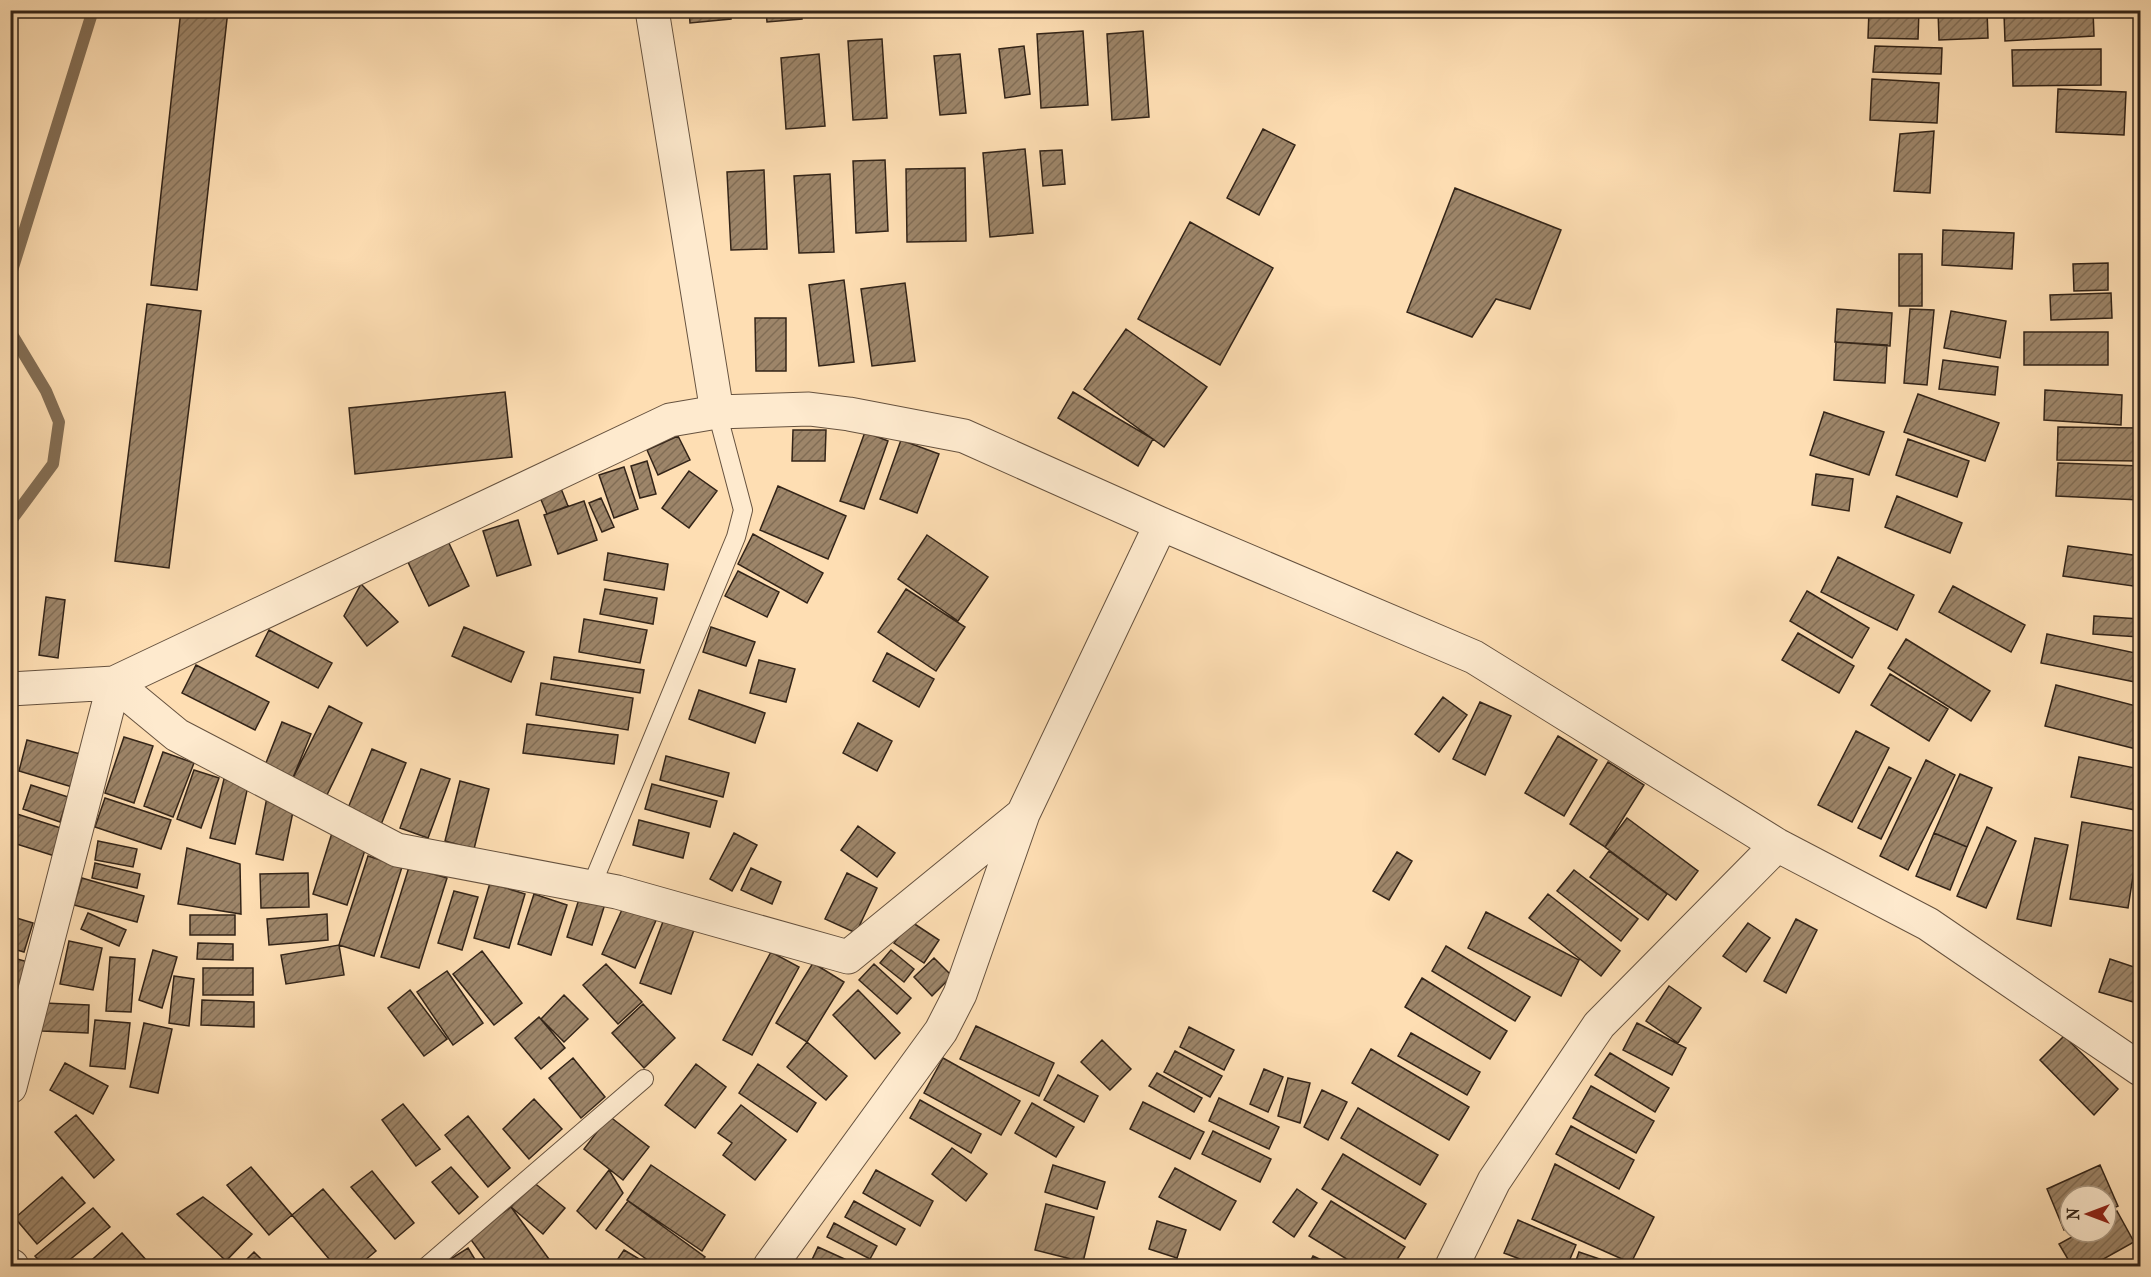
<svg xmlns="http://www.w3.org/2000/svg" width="2151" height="1277" font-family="'IM FELL French Canon',serif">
	<defs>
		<pattern id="building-hatch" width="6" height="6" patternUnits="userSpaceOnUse" patternTransform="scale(1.5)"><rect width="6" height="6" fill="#9d8569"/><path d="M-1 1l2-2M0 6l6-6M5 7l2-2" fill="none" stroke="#816d55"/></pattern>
	</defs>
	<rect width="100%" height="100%" fill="#fedeb3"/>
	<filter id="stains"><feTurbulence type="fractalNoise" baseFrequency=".00333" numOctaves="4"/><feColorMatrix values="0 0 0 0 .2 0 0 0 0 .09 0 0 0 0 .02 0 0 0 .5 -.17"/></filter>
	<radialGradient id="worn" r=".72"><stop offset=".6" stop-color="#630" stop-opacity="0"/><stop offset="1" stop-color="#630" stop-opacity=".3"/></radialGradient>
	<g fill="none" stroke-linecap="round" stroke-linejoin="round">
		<!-- stream -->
		<path stroke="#836e55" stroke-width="12" d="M10,277L93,10
			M10,331L46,391L59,422L53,464L10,522"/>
	</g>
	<!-- building -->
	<path fill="url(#building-hatch)" stroke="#332418" stroke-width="1.5" d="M181,10H228L197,290L151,285Z
		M689,10H730L731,19L690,23Z
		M766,10H802V19L767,22Z
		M1869,10H1919L1918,39L1868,38Z
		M1938,10H1987L1988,38L1939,40Z
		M2066,10H2093L2094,36L2005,41L2004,14Z
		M1083,31L1088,105L1041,108L1037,34Z
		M1143,31L1149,117L1112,120L1107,34Z
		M882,39L887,118L853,120L848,41Z
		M1024,46L1030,94L1005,98L999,49Z
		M1875,46L1942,48L1941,74L1873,72Z
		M2101,49V85L2013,86L2012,50Z
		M819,54L825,126L786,129L781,58Z
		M960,54L966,113L940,115L934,56Z
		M1872,79L1939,83L1937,123L1870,120Z
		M2058,89L2126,92L2124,135L2056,132Z
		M1263,129L1295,145L1259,215L1227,198Z
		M1934,131L1930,193L1894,191L1900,134Z
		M1025,149L1033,233L990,237L983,153Z
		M1062,150L1065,184L1043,186L1040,151Z
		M885,160L888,231L856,233L853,161Z
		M965,168L966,241L907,242L906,169Z
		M764,170L767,249L731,250L727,172Z
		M830,174L834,252L799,253L794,176Z
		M1455,188L1561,230L1530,309L1496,299L1472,337L1407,312Z
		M1190,222L1273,268L1220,365L1138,319Z
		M1943,230L2014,233L2012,269L1942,265Z
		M1899,254H1922V306H1899Z
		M2108,263V290L2074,291L2073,264Z
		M844,280L854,362L819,366L809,285Z
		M905,283L915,361L872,366L861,289Z
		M2111,293L2112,318L2051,320L2050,295Z
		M147,304L201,311L169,568L115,561Z
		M1837,309L1892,313L1890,346L1835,342Z
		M1910,309L1934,310L1927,385L1904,383Z
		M1951,311L2006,321L2000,358L1944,348Z
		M755,318H786V371H756Z
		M1126,329L1207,387L1164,447L1084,389Z
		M2024,332H2108V365H2024Z
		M1836,342L1887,345L1885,383L1834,380Z
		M1943,360L1998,367L1995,395L1939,389Z
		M2045,390L2122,395L2121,425L2044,420Z
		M505,392L512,457L355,474L349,408Z
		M1073,392L1153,439L1138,466L1058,418Z
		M1918,394L1999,423L1985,461L1904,432Z
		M1824,412L1884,432L1869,475L1810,455Z
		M2058,427L2140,428V461L2057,460Z
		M793,430H826L825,461H792Z
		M865,432L888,441L864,509L840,501Z
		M678,436L690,460L658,475L647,450Z
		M1908,439L1969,461L1957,497L1896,475Z
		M901,440L939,454L917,513L880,499Z
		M647,461L656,494L640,498L631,466Z
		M2058,463L2140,466V500L2056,496Z
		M624,467L638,509L614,518L599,475Z
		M689,471L717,491L689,528L662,508Z
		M1816,474L1853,479L1849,511L1812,505Z
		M560,486L568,506L547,514L539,495Z
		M778,486L846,516L828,559L760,530Z
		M1897,496L1962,523L1950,553L1885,527Z
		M601,498L614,527L602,532L589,503Z
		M584,501L597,540L558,554L544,515Z
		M518,520L531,565L497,576L483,531Z
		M753,534L823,573L807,603L738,564Z
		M927,535L988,577L958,621L898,579Z
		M447,539L469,586L429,606L407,560Z
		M2068,546L2140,556V587L2063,576Z
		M608,553L668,564L664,590L604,580Z
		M1838,557L1914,595L1897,630L1821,592Z
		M738,571L779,592L767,617L725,596Z
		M361,584L398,622L367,646L344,616Z
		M1953,586L2025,625L2011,652L1939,612Z
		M605,589L657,598L653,624L600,614Z
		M906,589L965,627L936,671L878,632Z
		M1807,591L1869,628L1852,658L1790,621Z
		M46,597L65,600L58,658L39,655Z
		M2094,616L2140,619V637L2093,634Z
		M584,619L647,630L640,663L579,652Z
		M464,627L524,652L511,682L452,656Z
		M711,627L755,642L746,666L703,652Z
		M269,630L332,663L318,688L256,656Z
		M1798,633L1854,666L1839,693L1782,660Z
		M2047,634L2140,654V683L2041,663Z
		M1906,639L1990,691L1971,721L1888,668Z
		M887,653L934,679L919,707L873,681Z
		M554,657L644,670L640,693L551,679Z
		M759,660L795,669L786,702L750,693Z
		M196,665L269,702L255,730L182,693Z
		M1890,674L1948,709L1929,741L1871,705Z
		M541,683L633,698L628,730L536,715Z
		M2056,685L2140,707V750L2045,726Z
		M699,690L765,713L755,743L689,719Z
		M1443,697L1467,715L1439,752L1415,734Z
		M1480,702L1511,716L1485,775L1453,759Z
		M329,706L362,723L323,803L289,786Z
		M282,722L311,734L292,780L264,768Z
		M858,723L892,741L877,771L843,753Z
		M527,724L618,735L614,764L523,753Z
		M1856,731L1889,748L1852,822L1818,805Z
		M1558,736L1597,760L1564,816L1525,793Z
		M124,737L153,746L134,803L105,793Z
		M27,740L88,756L79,789L19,771Z
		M372,749L406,763L380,827L346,813Z
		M163,752L194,763L173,817L144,806Z
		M666,756L729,773L723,797L660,780Z
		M2079,757L2140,769V811L2071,797Z
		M1926,760L1955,775L1908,870L1880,856Z
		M1608,762L1644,785L1605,847L1570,824Z
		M1889,767L1911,778L1881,839L1858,828Z
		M421,769L450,779L428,838L400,828Z
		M194,770L219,778L201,828L177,819Z
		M1960,774L1992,788L1967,847L1934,833Z
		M224,779L248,786L235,844L210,838Z
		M460,781L489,789L474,849L445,841Z
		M652,784L717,801L710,827L645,809Z
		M31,785L68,797L60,822L23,809Z
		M267,797L295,802L283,860L256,854Z
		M105,798L171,820L161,849L95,827Z
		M17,814L67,830L58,857L10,842V832Z
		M1627,818L1698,871L1676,900L1605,847Z
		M639,820L689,833L683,858L633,845Z
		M2082,822L2140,832L2128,908L2070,899Z
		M858,826L895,853L877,877L841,850Z
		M1987,827L2016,841L1986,908L1957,896Z
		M332,833L367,844L347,905L313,894Z
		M734,833L757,845L732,891L710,879Z
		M1934,833L1967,847L1950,890L1916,876Z
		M2035,838L2068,845L2051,926L2017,919Z
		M98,841L137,849L133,867L95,860Z
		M187,848L240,864L241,914L178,904Z
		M1609,851L1667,894L1648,920L1590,877Z
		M1397,852L1412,861L1389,900L1373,891Z
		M368,856L402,867L374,956L339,945Z
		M95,863L140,874L137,888L92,878Z
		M409,867L447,878L419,968L381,957Z
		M751,868L781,882L772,904L741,890Z
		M1574,870L1638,919L1621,941L1557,891Z
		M308,873L309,907L261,908L260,874Z
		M847,873L877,888L856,933L825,919Z
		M82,878L144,896L137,922L74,905Z
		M490,883L525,894L509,948L474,938Z
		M454,891L478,897L462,950L438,943Z
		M534,894L567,905L551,955L518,944Z
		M1548,894L1620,951L1601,976L1529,918Z
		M580,896L605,904L592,945L567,937Z
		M625,903L657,918L635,968L602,954Z
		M1486,912L1579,960L1561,996L1468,948Z
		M88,913L126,930L119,946L81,929Z
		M327,914L328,940L269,945L267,919Z
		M190,915H235V935H190Z
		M10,916L33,923L24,952L10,948Z
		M664,919L694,930L671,994L640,983Z
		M1796,919L1817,930L1786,993L1764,981Z
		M910,921L939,940L924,963L894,943Z
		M1748,923L1770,938L1746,972L1723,956Z
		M69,941L102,948L93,990L60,984Z
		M198,943L233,944V960L197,959Z
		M339,945L344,975L286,984L281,955Z
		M1446,946L1530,997L1515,1021L1432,971Z
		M153,950L177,957L162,1008L139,1000Z
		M891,950L914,969L904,982L880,963Z
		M482,951L522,1003L494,1025L453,974Z
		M771,952L799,967L752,1055L723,1040Z
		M10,957L28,962L20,992L10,989Z
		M110,957L135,959L131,1012L106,1011Z
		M934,958L952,976L932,996L914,977Z
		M2110,959L2140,969V1004L2099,992Z
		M813,963L844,982L807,1042L776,1023Z
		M606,964L642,1002L618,1024L583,985Z
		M874,964L911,998L897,1014L859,980Z
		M203,968H253V995H203Z
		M447,971L483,1023L453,1045L417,992Z
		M174,976L194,979L189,1026L169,1023Z
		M1422,978L1507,1031L1490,1059L1405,1007Z
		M1669,986L1701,1008L1678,1043L1646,1021Z
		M410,990L447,1039L424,1056L388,1008Z
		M858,990L900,1033L875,1059L833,1015Z
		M564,995L588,1019L564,1042L541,1019Z
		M202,1000L254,1002V1027L201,1025Z
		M44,1003L89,1005L88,1033L42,1031Z
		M643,1004L675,1038L644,1068L612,1033Z
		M539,1017L565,1048L541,1069L515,1038Z
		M95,1020L130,1023L125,1069L90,1066Z
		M144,1023L172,1029L158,1093L130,1087Z
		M1637,1023L1686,1048L1672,1075L1623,1050Z
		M976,1026L1054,1063L1039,1096L960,1059Z
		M1189,1027L1234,1050L1224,1070L1180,1047Z
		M1411,1033L1480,1072L1467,1095L1398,1056Z
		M2064,1036L2118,1089L2094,1115L2040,1060Z
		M1102,1040L1131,1069L1110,1090L1081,1062Z
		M807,1042L847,1076L826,1100L787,1067Z
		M1371,1049L1469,1107L1449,1140L1352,1083Z
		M1175,1051L1222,1076L1210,1097L1164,1072Z
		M1610,1053L1669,1088L1655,1112L1595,1075Z
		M573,1058L605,1097L581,1118L549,1078Z
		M943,1058L1020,1101L1001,1135L924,1093Z
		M65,1063L108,1086L93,1114L50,1090Z
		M696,1064L726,1087L695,1128L665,1105Z
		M758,1064L816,1103L797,1132L739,1093Z
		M1264,1069L1283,1077L1268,1112L1250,1104Z
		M1157,1073L1202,1098L1194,1112L1149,1086Z
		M1058,1075L1098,1096L1084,1122L1044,1100Z
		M1288,1078L1310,1083L1300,1123L1278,1116Z
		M1591,1086L1654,1121L1636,1153L1573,1118Z
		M1322,1090L1347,1102L1328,1140L1304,1127Z
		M1219,1098L1279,1127L1269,1149L1209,1121Z
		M534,1099L562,1129L529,1159L503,1129Z
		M920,1100L981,1134L971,1153L910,1118Z
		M1143,1102L1204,1132L1190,1159L1130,1129Z
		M1032,1103L1074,1127L1056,1157L1015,1133Z
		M403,1104L440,1149L416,1166L382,1120Z
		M741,1105L786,1140L755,1180L723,1155L732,1143L718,1133Z
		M1358,1108L1438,1155L1420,1185L1341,1138Z
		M76,1115L114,1160L94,1178L55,1132Z
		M468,1116L510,1168L488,1187L445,1135Z
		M609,1116L649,1147L623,1180L584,1149Z
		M1571,1126L1634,1160L1619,1189L1556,1154Z
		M1213,1131L1271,1159L1260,1182L1202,1154Z
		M952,1148L987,1174L966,1201L932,1174Z
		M1343,1154L1426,1204L1405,1239L1322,1189Z
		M1555,1164L1654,1217L1631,1263L1532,1219Z
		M651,1165L725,1215L702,1251L627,1200Z
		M1053,1165L1105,1182L1097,1209L1045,1192Z
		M2100,1165L2118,1206L2106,1211V1196H2070V1227L2064,1230L2047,1189Z
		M251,1167L292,1215L269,1235L227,1185Z
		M451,1167L478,1197L459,1214L432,1182Z
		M1175,1168L1236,1201L1220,1230L1159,1197Z
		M609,1170L623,1193L596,1229L577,1211Z
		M876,1170L933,1201L920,1226L863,1193Z
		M372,1171L414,1223L395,1239L351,1187Z
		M62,1177L85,1203L37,1244L15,1218Z
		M532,1181L565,1208L543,1234L511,1207Z
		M323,1189L376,1251L358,1266H335L292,1215Z
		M1297,1189L1317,1203L1294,1237L1273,1222Z
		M203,1197L252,1234L226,1261L177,1214Z
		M628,1201L705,1257L698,1266H656L606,1230Z
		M854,1201L905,1229L896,1245L845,1217Z
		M1331,1201L1405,1247L1393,1266H1358L1309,1236Z
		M1046,1204L1094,1217L1083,1262L1035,1250Z
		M511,1207L554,1266H490L469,1237Z
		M93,1208L110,1227L62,1266H44L35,1256Z
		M2117,1211L2134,1242L2091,1266H2072L2059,1244L2081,1232H2106V1217Z
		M1518,1220L1576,1245L1567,1266H1538L1504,1253Z
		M1157,1221L1186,1230L1177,1258L1149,1249Z
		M834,1223L877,1246L870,1259L827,1237Z
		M122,1233L147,1261L140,1266H85Z
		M818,1247L860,1266H809Z
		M468,1248L479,1266H453L449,1260Z
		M624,1250L651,1266H613Z
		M254,1252L268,1266H240Z
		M1579,1252L1620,1266H1574Z
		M1313,1256L1334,1266H1308Z"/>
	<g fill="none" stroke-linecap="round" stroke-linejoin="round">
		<defs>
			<path id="lane" d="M591,887L736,537L743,510L717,412
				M427,1266L644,1079"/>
			<path id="street" d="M652,10L717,412
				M10,689L114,683L177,735L397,850L617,892L848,957L1023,814
				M10,1087L114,683L670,420L717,412L809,409L849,414L964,436L1161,524L1474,657L1777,845L1928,924L2140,1069
				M10,1265L12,1266
				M770,1266L941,1031L960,994L1023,814L1161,524
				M1452,1266L1494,1181L1599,1025L1777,845"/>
		</defs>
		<!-- lane casing -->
		<use href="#lane" stroke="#66523f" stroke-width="20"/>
		<!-- street casing -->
		<use href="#street" stroke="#66523f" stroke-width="35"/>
		<!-- lane -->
		<use href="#lane" stroke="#feeace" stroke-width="18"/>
		<!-- street -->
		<use href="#street" stroke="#feeace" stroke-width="33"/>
	</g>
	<!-- margin -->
	<rect width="2151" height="1277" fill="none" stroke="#fedeb3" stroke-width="36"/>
	<rect x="12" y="12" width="2127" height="1253" fill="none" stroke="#332418" stroke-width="3"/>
	<rect x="18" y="18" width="2115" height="1241" fill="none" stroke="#332418" stroke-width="1.5"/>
	<!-- north arrow -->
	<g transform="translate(2088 1214) rotate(270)"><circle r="28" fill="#feeace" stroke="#ad9b85" stroke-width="1.5"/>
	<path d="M0-4.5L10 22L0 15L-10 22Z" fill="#8f2418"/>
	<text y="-9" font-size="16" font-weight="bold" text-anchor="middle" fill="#332418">N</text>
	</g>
	<rect width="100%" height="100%" filter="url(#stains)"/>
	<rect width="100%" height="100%" fill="url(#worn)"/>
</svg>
